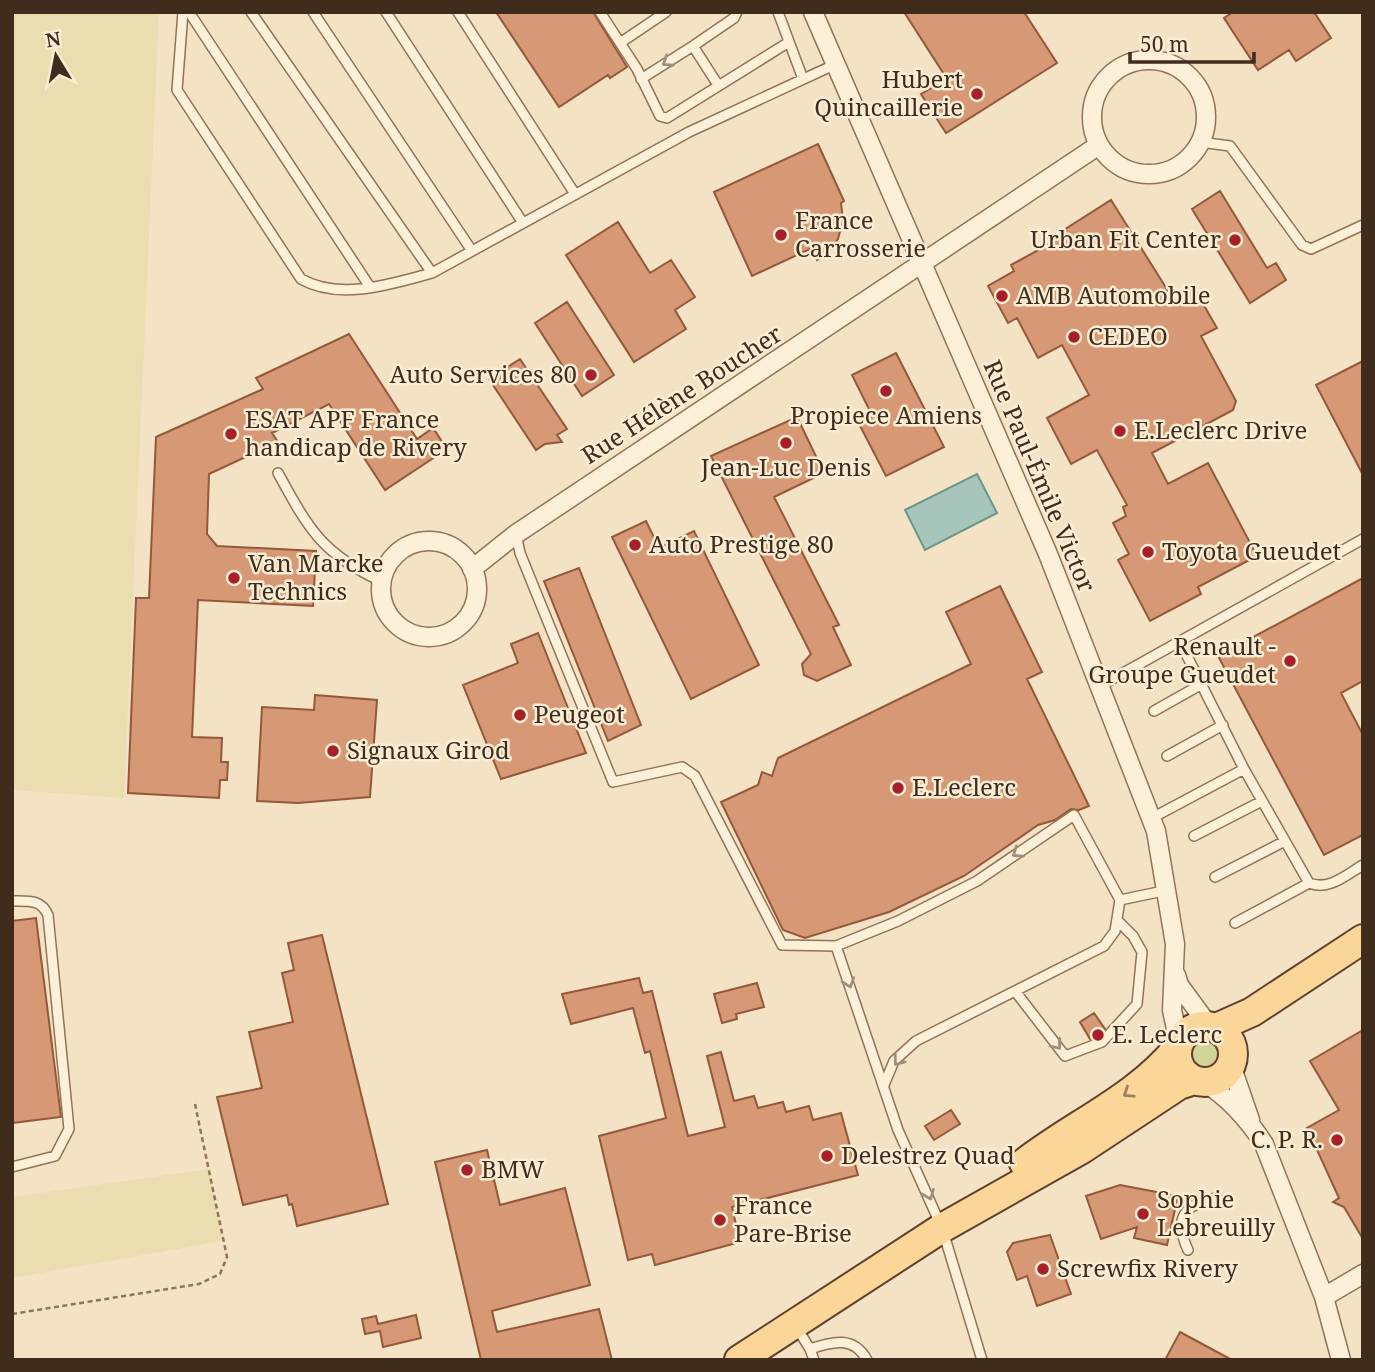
<svg xmlns="http://www.w3.org/2000/svg" width="1375" height="1372" font-family="'Noto Serif',serif">
	<rect width="100%" height="100%" fill="#f4e2c4"/>
	<!-- farmland -->
	<path fill="#eaddb0" d="M12,12H159L124,798L12,790Z
		M209,1169L223,1241L12,1278V1197Z"/>
	<!-- green -->
	<path fill="#d0d496" d="M1190 1053a15 15 0 1 1 30 0a15 15 0 1 1-30 0Z"/>
	<!-- water -->
	<path fill="#a6c6bb" stroke="#6b9689" stroke-width="2" d="M977,474L997,513L925,550L905,510Z"/>
	<!-- building -->
	<path fill="#d69875" stroke="#94583a" stroke-width="2" d="M496,12H593L627,67L610,78L608,75L559,107Z
		M904,12H1024L1057,63L946,133L921,94L947,79Z
		M1233,12H1314L1331,38L1296,61L1289,50L1258,70L1224,18Z
		M818,144L844,201L841,203L843,220L838,239L827,254L817,260L812,248L752,276L714,192Z
		M1220,191L1267,268L1276,263L1286,280L1250,303L1192,209Z
		M1111,200L1175,302L1195,290L1217,328L1201,336L1236,401L1233,410L1152,453L1168,484L1208,463L1257,556L1198,587L1201,594L1150,621L1118,560L1129,554L1113,523L1126,516L1123,507L1127,505L1097,450L1071,464L1047,418L1089,395L1062,345L1038,358L1017,318L1008,323L988,286L1014,271L1011,265L1053,242L1051,238Z
		M618,222L650,273L671,260L695,297L675,310L686,329L634,362L566,255Z
		M567,302L614,375L582,396L535,323Z
		M349,334L417,439L433,428L447,449L385,490L329,404L272,433L278,442L209,474L207,534L217,546L316,551L313,606L198,600L192,737L222,738L221,762H228L227,780H220L219,798L128,793L136,598H149L156,437L263,389L256,378Z
		M896,353L944,447L886,476L858,422L872,415L852,375Z
		M520,359L567,429L557,435L562,442L545,444L536,450L489,379Z
		M1363,361V475L1316,385Z
		M797,417L824,473L774,497L839,625L833,627L851,665L817,681L804,675L802,664L811,654L711,456Z
		M646,521L659,548L694,531L759,665L691,699L612,537Z
		M579,568L641,725L608,741L544,581Z
		M1363,578V681L1341,693L1363,735V835L1324,855L1218,656Z
		M1000,586L1042,672L1027,679L1089,806L1079,810L1071,809L1055,820L1038,825L964,876L889,912L805,938L783,930L721,802L758,785L762,772L772,776L778,758L971,664L946,612Z
		M538,633L586,753L501,779L463,685L518,663L511,644Z
		M315,695L377,700L370,797L298,803L257,801L262,707L314,710Z
		M36,918L61,1117L12,1123V921Z
		M322,935L388,1204L297,1226L292,1204L289,1205L287,1195L243,1205L217,1097L262,1088L249,1032L293,1022L282,973L294,970L288,943Z
		M639,978L643,993L652,991L688,1136L725,1127L707,1056L721,1052L734,1101L754,1096L758,1108L783,1102L786,1112L809,1106L813,1120L841,1113L858,1175L732,1207L740,1242L655,1265L652,1254L628,1260L599,1136L666,1118L650,1051L645,1053L633,1008L571,1024L562,994Z
		M757,983L764,1007L736,1014L737,1019L722,1023L714,994Z
		M1094,1013L1105,1029L1090,1039L1080,1022Z
		M1363,1030V1239L1344,1207L1333,1202L1339,1198L1307,1128L1339,1110L1310,1061Z
		M951,1110L960,1124L934,1140L925,1126Z
		M487,1150L500,1205L565,1188L590,1285L492,1311L497,1332L599,1309L612,1360H481L435,1162Z
		M1120,1185L1178,1196L1167,1245L1134,1238L1137,1227L1101,1239L1086,1196Z
		M1050,1235L1071,1294L1037,1306L1027,1276L1017,1280L1007,1252L1013,1243Z
		M416,1315L421,1338L383,1347L380,1331L365,1334L362,1319L376,1316L378,1324Z
		M1180,1332L1232,1360H1165Z"/>
	<g fill="none" stroke-linecap="round" stroke-linejoin="round">
		<defs>
			<path id="lane" d="M183,12L177,90L301,279C340,301 391,284 432,273L689,132L836,64
				M189,12L370,287
				M251,12L432,273
				M313,12L472,251
				M386,12L523,223
				M458,12L575,194
				M600,12L637,69L660,116L667,118L789,42
				M778,12L803,79
				M620,43L666,12
				M641,79L693,46
				M718,85L693,46L734,18L737,12
				M1200,142L1230,146L1302,245L1311,249L1363,225
				M278,473C308,528 322,554 381,581
				M516,534L520,553L613,782L682,767L695,776L782,945L836,946L898,1130L942,1228L982,1360
				M1100,686L1363,539
				M1154,711L1202,684
				M1167,756L1223,725
				M1244,769L1309,883C1329,891 1346,875 1363,865
				M1152,818L1244,769L1180,642
				M1194,836L1262,801
				M1215,877L1285,841
				M12,901C28,901 41,899 48,915L69,1129L55,1156L12,1167
				M1235,923L1309,883
				M836,946L898,921L977,881L1074,815L1120,900
				M1015,991L1065,1056L1102,1042L1137,1004L1142,952L1133,936L1117,920
				M884,1085L894,1061L916,1041L1104,946L1115,931L1120,900L1168,890
				M1188,1250C1173,1218 1184,1204 1217,1198
				M797,1328L810,1349C833,1341 854,1336 867,1360
				M810,1349L814,1360"/>
			<path id="street" d="M813,12L1048,554L1156,831L1175,944L1172,1010L1179,1043
				M1092 117a57 57 0 1 1 114 0a57 57 0 1 1-114 0Z
				M381 589a48 48 0 1 1 96 0a48 48 0 1 1-96 0Z
				M472,569L516,534L1099,145
				M1176,975L1179,985L1209,1026
				M1231,1065L1250,1120
				M1204,1082C1229,1098 1248,1119 1264,1144L1324,1297L1341,1360
				M1324,1297L1363,1274"/>
			<path id="primary" d="M1177 1054a28 28 0 1 1 56 0a28 28 0 1 1-56 0Z
				M1216,1028L1252,1012L1363,939
				M1024,1163C1074,1124 1137,1098 1178,1047
				M739,1360L942,1228L1082,1149L1179,1085L1194,1080"/>
		</defs>
		<!-- lane casing -->
		<use href="#lane" stroke="#917357" stroke-width="12"/>
		<!-- street casing -->
		<use href="#street" stroke="#917357" stroke-width="21"/>
		<!-- primary casing -->
		<use href="#primary" stroke="#5e402c" stroke-width="32"/>
		<!-- path -->
		<path stroke="#917357" stroke-width="2.5" stroke-dasharray="5 3.5" stroke-linecap="butt" d="M12,1314L199,1284L220,1274L227,1257L195,1104"/>
		<!-- lane -->
		<use href="#lane" stroke="#fdf0d9" stroke-width="9"/>
		<!-- street -->
		<use href="#street" stroke="#fdf0d9" stroke-width="18"/>
		<!-- primary -->
		<use href="#primary" stroke="#fbd698" stroke-width="28"/>
	</g>
	<!-- one-way arrows -->
	<defs><path id="oneway-chevron" d="M-2-3.5L2.5 0L-2 3.5" fill="none" stroke-width="1.6" stroke-linecap="round" stroke-linejoin="round" transform="scale(1.75)"/></defs>
	<g stroke="#9e8e7b">
		<use href="#oneway-chevron" transform="translate(667 62) rotate(147)"/>
		<use href="#oneway-chevron" transform="translate(1017 853) rotate(146)"/>
		<use href="#oneway-chevron" transform="translate(849 983) rotate(71)"/>
		<use href="#oneway-chevron" transform="translate(1057 1045) rotate(52)"/>
		<use href="#oneway-chevron" transform="translate(898 1061) rotate(127)"/>
		<use href="#oneway-chevron" transform="translate(929 1195) rotate(68)"/>
	</g>
	<use stroke="#9d815a" href="#oneway-chevron" transform="translate(1128 1093) rotate(146)"/>
	<!-- markers -->
	<g fill="#a81f28" stroke="#faedd4" stroke-width="2.5">
		<circle cx="977" cy="94" r="7"/>
		<circle cx="781" cy="235" r="7"/>
		<circle cx="1235" cy="240" r="7"/>
		<circle cx="1002" cy="296" r="7"/>
		<circle cx="1074" cy="337" r="7"/>
		<circle cx="591" cy="375" r="7"/>
		<circle cx="886" cy="391" r="7"/>
		<circle cx="1120" cy="431" r="7"/>
		<circle cx="231" cy="434" r="7"/>
		<circle cx="786" cy="443" r="7"/>
		<circle cx="635" cy="545" r="7"/>
		<circle cx="1148" cy="552" r="7"/>
		<circle cx="234" cy="578" r="7"/>
		<circle cx="1290" cy="661" r="7"/>
		<circle cx="520" cy="715" r="7"/>
		<circle cx="333" cy="751" r="7"/>
		<circle cx="898" cy="788" r="7"/>
		<circle cx="1098" cy="1035" r="7"/>
		<circle cx="1337" cy="1140" r="7"/>
		<circle cx="827" cy="1156" r="7"/>
		<circle cx="467" cy="1170" r="7"/>
		<circle cx="1143" cy="1214" r="7"/>
		<circle cx="720" cy="1220" r="7"/>
		<circle cx="1043" cy="1269" r="7"/>
	</g>
	<g text-anchor="middle" stroke-width="5" stroke-linejoin="round" paint-order="stroke">
		<!-- poi labels -->
		<g font-size="24" fill="#3f2c1d" stroke="#faedd4" text-anchor="start">
			<text x="963" y="88" text-anchor="end">Hubert<tspan x="963" dy="28">Quincaillerie</tspan></text>
			<text x="795" y="229">France<tspan x="795" dy="28">Carrosserie</tspan></text>
			<text x="1221" y="248" text-anchor="end">Urban Fit Center</text>
			<text x="1016" y="304">AMB Automobile</text>
			<text x="1088" y="345">CEDEO</text>
			<text x="577" y="383" text-anchor="end">Auto Services 80</text>
			<text x="886" y="424" text-anchor="middle">Propiece Amiens</text>
			<text x="245" y="428">ESAT APF France<tspan x="245" dy="28">handicap de Rivery</tspan></text>
			<text x="1134" y="439">E.Leclerc Drive</text>
			<text x="786" y="476" text-anchor="middle">Jean-Luc Denis</text>
			<text x="649" y="553">Auto Prestige 80</text>
			<text x="1162" y="560">Toyota Gueudet</text>
			<text x="248" y="572">Van Marcke<tspan x="248" dy="28">Technics</tspan></text>
			<text x="1276" y="655" text-anchor="end">Renault -<tspan x="1276" dy="28">Groupe Gueudet</tspan></text>
			<text x="534" y="723">Peugeot</text>
			<text x="347" y="759">Signaux Girod</text>
			<text x="912" y="796">E.Leclerc</text>
			<text x="1112" y="1043">E. Leclerc</text>
			<text x="1323" y="1148" text-anchor="end">C. P. R.</text>
			<text x="841" y="1164">Delestrez Quad</text>
			<text x="481" y="1178">BMW</text>
			<text x="1157" y="1208">Sophie<tspan x="1157" dy="28">Lebreuilly</tspan></text>
			<text x="734" y="1214">France<tspan x="734" dy="28">Pare-Brise</tspan></text>
			<text x="1057" y="1277">Screwfix Rivery</text>
		</g>
		<!-- street labels -->
		<g font-size="24" fill="#3f2c1d" stroke="#faedd4">
			<text transform="translate(682 395) rotate(-33)" y="8">Rue Hélène Boucher</text>
			<text transform="translate(1039 476) rotate(67)" y="8">Rue Paul-Émile Victor</text>
		</g>
	</g>
	<!-- border -->
	<rect width="1375" height="1372" fill="none" stroke="#3f2c1d" stroke-width="28"/>
	<!-- north arrow -->
	<g transform="translate(56 56) rotate(350)" stroke="#faedd4" stroke-width="5" paint-order="stroke">
	<path d="M0-5L12 26L0 18L-12 26Z" fill="#3f2c1d"/>
	<text y="-10" font-size="19" font-weight="bold" text-anchor="middle" fill="#3f2c1d">N</text>
	</g>
	<!-- scale -->
	<path d="M1130 52v10h124v-10" fill="none" stroke="#3f2c1d" stroke-width="3.5"/>
	<text x="1140" y="52" font-size="21" fill="#3f2c1d" stroke="#faedd4" stroke-width="5" paint-order="stroke">50 m</text>
</svg>
